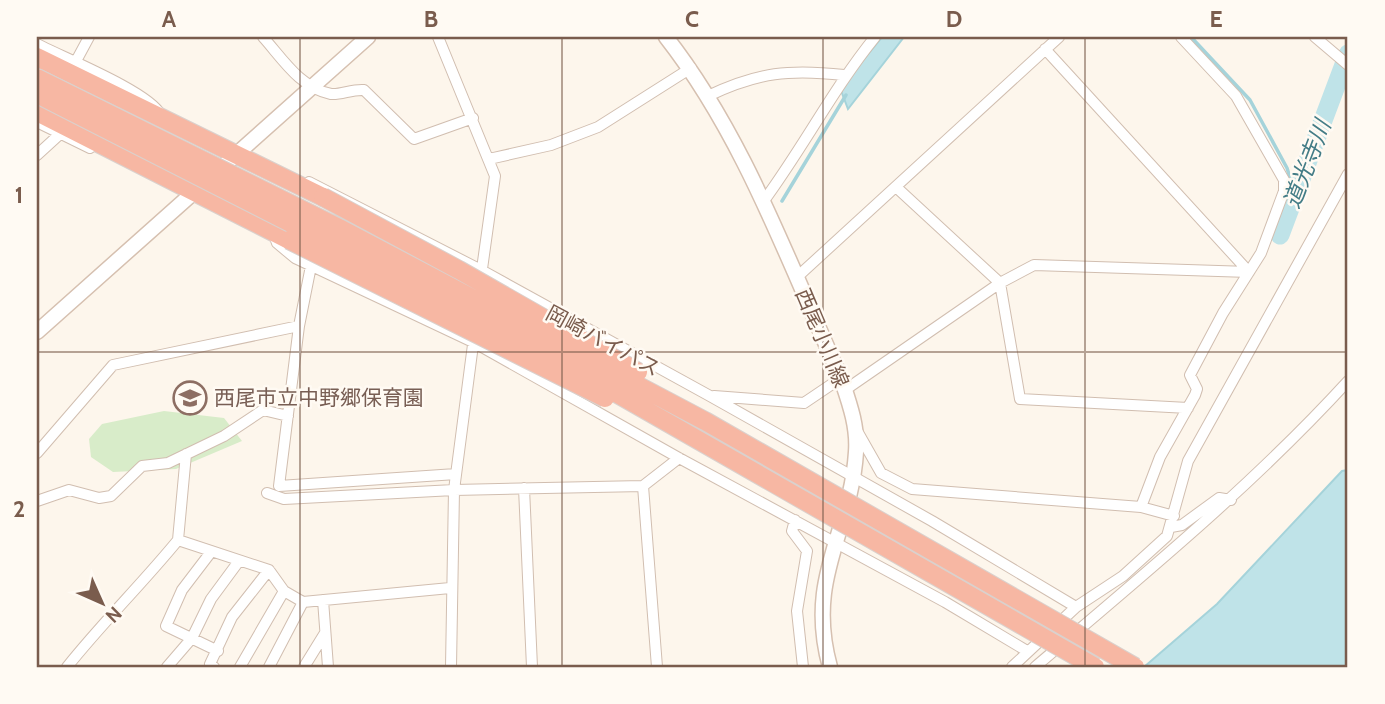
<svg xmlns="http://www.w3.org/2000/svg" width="1385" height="704" font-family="Cabin,'Noto Sans JP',sans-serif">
	<rect width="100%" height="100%" fill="#fdf6ec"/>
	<!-- green -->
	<path fill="#d8ecc9" d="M164,411L224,418L242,441L176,469L113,472L91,457L89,439L102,424Z"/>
	<!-- water -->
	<path fill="#bfe3e8" stroke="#a5d3da" stroke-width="2" d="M882,37H904L848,109L840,88Z
		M1348,470V667H1144L1217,604L1342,471Z"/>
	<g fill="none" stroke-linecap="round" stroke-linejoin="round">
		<!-- stream -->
		<path stroke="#a5d3da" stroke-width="3.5" d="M1191,37L1250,100L1287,168L1295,194
			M782,201L846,95"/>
		<!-- river -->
		<path stroke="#bfe3e8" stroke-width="19" d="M1280,235L1348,54"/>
		<defs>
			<path id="street" d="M263,37C282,58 300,88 331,94C341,95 352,89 364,90L414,139L473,118
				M438,37L495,176L481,276
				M1315,37L1348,65
				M37,44C62,57 149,92 160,114
				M1045,49L1249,272
				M75,63L89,37
				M708,96C758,72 790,69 844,75
				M37,122L90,148
				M37,155L60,134
				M489,159L551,145L598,127L691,68
				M309,182L481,270L710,396L932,521L1076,607
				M896,187L1000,283L1020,399L1188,408
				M763,202C803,148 833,89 875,37
				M273,232L277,243L295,258L473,342L679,458L945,602L1027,651
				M311,266L299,326L279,486L456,474
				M796,278L1059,37
				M845,390L1000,283L1034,265L1249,272
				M714,396L804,403L841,378
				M856,429L881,473L912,489L1141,507L1160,457L1195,395L1197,389L1190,375L1223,313L1261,253L1284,191V180L1236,96L1181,37
				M37,453L113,365L299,326
				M186,454L178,540L269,570L284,591L303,602L450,588
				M643,486L657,667
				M524,488L532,667
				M267,493L284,499L454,490L643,486L679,458
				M37,501L69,490L99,498L111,496L142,466L168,463L224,436L263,410L288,416
				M1141,507L1174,516
				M795,520L792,531L807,551L797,611L803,667
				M1171,527L1182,525L1219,498L1231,500
				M211,552L182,590L166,626L218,651
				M323,600L328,667
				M67,667C102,623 142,584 178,540
				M167,667L192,638L211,599L239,561
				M214,667L210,664L232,617L269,570
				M240,667L284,591
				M269,667L303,602
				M304,667L325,633
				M451,667L454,490L474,337
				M1012,667L1076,607L1123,576L1167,536L1188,461L1348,174
				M1035,667C1143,575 1252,486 1348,381"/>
			<path id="secondary" d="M666,37C745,138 788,262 841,378C849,402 858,426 856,452C851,533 805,577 830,667
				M37,332L368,37"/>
			<path id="highway" d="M37,57L323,197
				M37,112L289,240"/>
		</defs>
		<!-- street casing -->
		<use href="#street" stroke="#d1beb0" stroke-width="12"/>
		<!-- secondary casing -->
		<use href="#secondary" stroke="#d6c0b0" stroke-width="17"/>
		<!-- highway casing -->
		<use href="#highway" stroke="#dad1cd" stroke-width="20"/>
		<!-- street -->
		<use href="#street" stroke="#fff" stroke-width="10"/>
		<!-- secondary -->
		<use href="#secondary" stroke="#fff" stroke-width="14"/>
		<!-- highway -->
		<use href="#highway" stroke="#f7b7a3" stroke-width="18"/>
		<defs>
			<path id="highway-bridge" d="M37,78L339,228L705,421L1135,667
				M37,94L546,353L1095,667
				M323,197L459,270L638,372
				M289,240L605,398"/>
		</defs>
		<!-- highway-bridge casing -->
		<use href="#highway-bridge" stroke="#dad1cd" stroke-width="20" stroke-linecap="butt"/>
		<!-- highway-bridge -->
		<use href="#highway-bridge" stroke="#f7b7a3" stroke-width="18"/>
	</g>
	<!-- grid -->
	<path fill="none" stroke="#7a5c4d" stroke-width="2" stroke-opacity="0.55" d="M300,37V667M562,37V667M823,37V667M1085,37V667M37,352H1348"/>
	<!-- icons -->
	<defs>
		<symbol id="school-ring" viewBox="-11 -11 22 22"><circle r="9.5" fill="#fffaf3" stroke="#8d6e63" stroke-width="1.5"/><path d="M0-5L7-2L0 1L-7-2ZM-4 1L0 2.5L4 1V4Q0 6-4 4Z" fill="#8d6e63"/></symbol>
	</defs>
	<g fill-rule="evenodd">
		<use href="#school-ring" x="171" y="379" width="38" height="38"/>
	</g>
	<g text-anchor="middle" stroke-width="5" stroke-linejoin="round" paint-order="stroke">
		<!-- street labels -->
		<g font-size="21" fill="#7a5c4d" stroke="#fffaf3">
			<text transform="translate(822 338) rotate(67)" y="7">西尾小川線</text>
			<text transform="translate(603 341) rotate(28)" y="7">岡崎バイパス</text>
		</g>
		<!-- education labels -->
		<g font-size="21" fill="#785e54" stroke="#fffaf3" text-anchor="start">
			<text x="214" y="405">西尾市立中野郷保育園</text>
		</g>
		<!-- water labels -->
		<g font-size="23" font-style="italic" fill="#437c86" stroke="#fffaf3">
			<text transform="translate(1307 164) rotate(-69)" y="8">道光寺川</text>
		</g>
	</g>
	<!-- border -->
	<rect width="1385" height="704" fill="none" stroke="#fffaf3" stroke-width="77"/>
	<!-- north arrow -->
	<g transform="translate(102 603) rotate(135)" stroke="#fffaf3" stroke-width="5" paint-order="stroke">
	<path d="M0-5L12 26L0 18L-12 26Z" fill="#7a5c4d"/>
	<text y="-10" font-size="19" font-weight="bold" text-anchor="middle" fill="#7a5c4d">N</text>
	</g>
	<rect x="38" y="38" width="1308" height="628" fill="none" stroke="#7a5c4d" stroke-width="2.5"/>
	<g font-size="23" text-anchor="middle" font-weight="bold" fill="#7a5c4d">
		<text x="169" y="27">A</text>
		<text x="431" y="27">B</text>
		<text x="692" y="27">C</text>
		<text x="954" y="27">D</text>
		<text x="1216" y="27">E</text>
		<text x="19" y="203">1</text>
		<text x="19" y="517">2</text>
	</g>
</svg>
